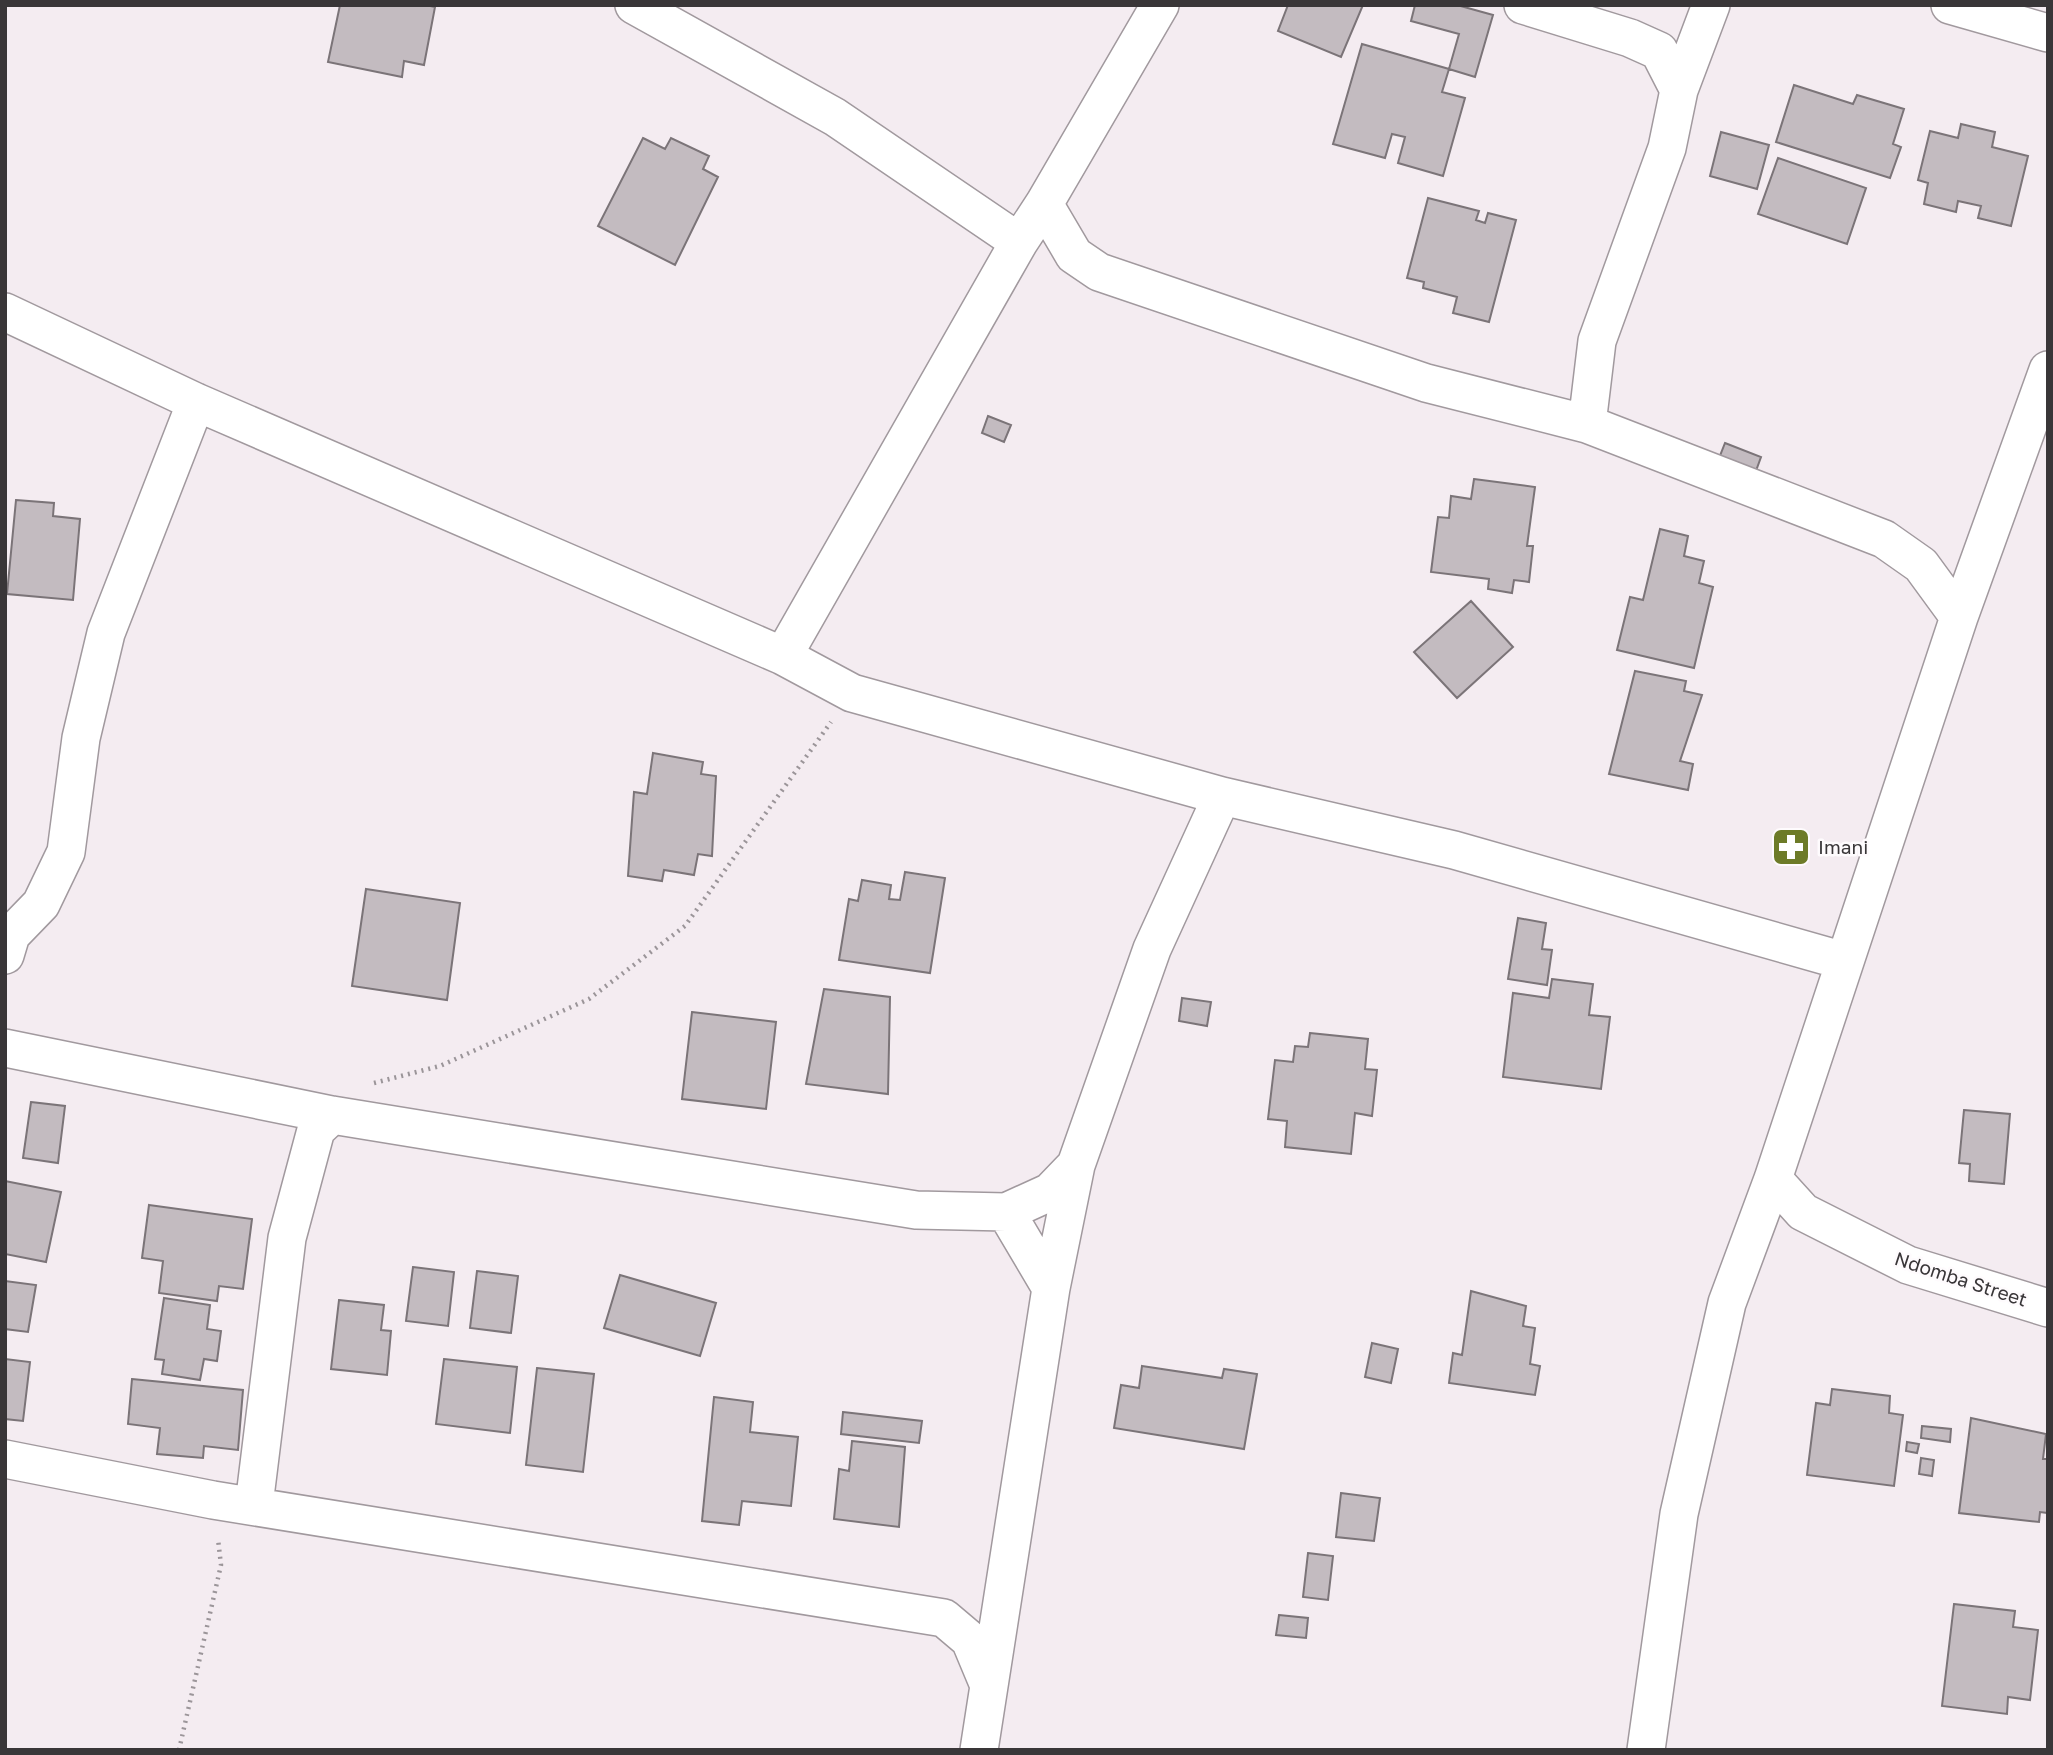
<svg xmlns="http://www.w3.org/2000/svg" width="2053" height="1755" font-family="'Golos Text',sans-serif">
	<rect width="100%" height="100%" fill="#f4ecf1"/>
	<!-- building -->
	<path fill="#c3bbc0" stroke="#7b7478" stroke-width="2" d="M340,5H426L435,7L424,65L404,61L402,77L328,62Z
		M1288,5H1363L1341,57L1278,31Z
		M1415,5H1457L1493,15L1475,77L1449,69L1459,34L1411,21Z
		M1362,44L1449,69L1442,92L1465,98L1443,176L1398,163L1405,137L1392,134L1385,158L1333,144Z
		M1794,85L1853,104L1857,95L1904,109L1893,144L1901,147L1890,178L1776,142Z
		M1961,124L1995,132L1992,147L2028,156L2011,226L1978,218L1981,206L1958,201L1956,212L1924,204L1928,183L1918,180L1930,131L1958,138Z
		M1721,132L1769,145L1757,189L1710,176Z
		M643,138L665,149L671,138L709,156L703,169L718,177L675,265L598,226Z
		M1778,158L1866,188L1847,244L1758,214Z
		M1428,198L1479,211L1476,220L1485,223L1488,213L1516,220L1489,322L1453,313L1457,297L1423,288L1424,282L1407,278Z
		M988,416L1011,425L1004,442L982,433Z
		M1725,443L1761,457L1753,479L1716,466Z
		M1474,479L1535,487L1527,546H1533L1529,582L1514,580L1512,593L1488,589L1489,579L1431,572L1438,517L1449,518L1451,496L1471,499Z
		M16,500L54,503L53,516L80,519L73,600L7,594Z
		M1660,529L1688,536L1684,556L1704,561L1699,583L1713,587L1694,668L1617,650L1630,597L1643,600Z
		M1471,601L1513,647L1457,698L1414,652Z
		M1635,671L1686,681L1684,691L1702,695L1680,761L1693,764L1688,790L1609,774Z
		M653,753L703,762L701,774L716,776L712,856L698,854L694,875L664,870L662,881L628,876L634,792L647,794Z
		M905,872L945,878L930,973L839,960L849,899L858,901L862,880L891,885L889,899L900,900Z
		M366,889L460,903L447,1000L352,986Z
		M1518,918L1546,923L1542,949L1552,950L1547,985L1508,979Z
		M1552,979L1593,984L1589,1015L1610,1017L1601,1089L1503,1077L1513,993L1549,998Z
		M824,989L890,997L888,1094L806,1084Z
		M1182,998L1211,1002L1207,1026L1179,1021Z
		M692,1012L776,1022L766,1109L682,1099Z
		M1310,1033L1368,1039L1365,1069L1377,1070L1372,1116L1355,1113L1351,1154L1285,1147L1287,1121L1268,1119L1275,1060L1293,1062L1295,1046L1308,1047Z
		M31,1102L65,1106L58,1163L23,1158Z
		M1964,1110L2010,1114L2004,1184L1969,1181L1970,1164L1959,1163Z
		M5,1181L61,1192L46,1262L5,1254Z
		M149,1205L252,1219L243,1289L219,1286L217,1301L159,1293L163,1261L142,1258Z
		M413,1267L454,1272L448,1326L406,1321Z
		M477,1271L518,1276L511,1333L470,1328Z
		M620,1275L716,1303L700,1356L604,1328Z
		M5,1281L36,1285L28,1332L5,1329Z
		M1471,1291L1526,1306L1523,1326L1535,1328L1530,1364L1540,1366L1535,1395L1449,1383L1453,1353L1462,1355Z
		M164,1298L210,1305L207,1329L221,1331L217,1361L204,1359L200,1380L162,1374L164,1360L155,1359Z
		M339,1300L384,1305L381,1330L391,1331L387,1375L331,1369Z
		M1372,1343L1398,1349L1391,1383L1365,1377Z
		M5,1359L30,1362L23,1421L5,1419Z
		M444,1359L517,1367L510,1433L436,1424Z
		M1142,1366L1222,1378L1224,1369L1257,1374L1244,1449L1114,1428L1121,1385L1139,1388Z
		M537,1368L594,1374L583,1472L526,1465Z
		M132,1379L243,1390L238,1450L204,1446L203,1458L157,1454L160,1428L128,1424Z
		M1832,1389L1890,1396L1889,1413L1903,1415L1894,1486L1807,1475L1816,1403L1830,1405Z
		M714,1397L753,1402L750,1432L798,1437L791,1506L742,1501L739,1525L702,1521Z
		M843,1412L922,1421L919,1443L841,1434Z
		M1971,1418L2046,1434L2043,1459H2048V1513L2040,1512L2039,1522L1959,1513Z
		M1922,1426L1951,1429L1950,1442L1921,1438Z
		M852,1441L905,1447L899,1527L834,1519L839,1469L849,1471Z
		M1907,1442L1919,1444L1917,1453L1906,1451Z
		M1921,1458L1934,1460L1932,1476L1919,1474Z
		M1341,1493L1380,1498L1374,1541L1336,1537Z
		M1308,1553L1333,1556L1328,1600L1303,1597Z
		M1954,1604L2015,1611L2013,1627L2038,1630L2030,1700L2008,1697L2007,1714L1942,1706Z
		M1279,1615L1308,1618L1306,1638L1276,1635Z"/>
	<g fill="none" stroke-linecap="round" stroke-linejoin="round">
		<defs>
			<path id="minor" d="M634,5L835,117L1019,242
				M1523,5L1630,38L1659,51L1679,90L1667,148L1597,341L1587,424
				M1950,5L2048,33
				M1679,90L1711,5
				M1044,204L1074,255L1099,272L1426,383L1587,424L1884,539L1921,565L1959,617
				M5,312L196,402L783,656L852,693L1222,796L1454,850L1844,961
				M783,656L1019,242L1044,204L1160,5
				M5,955L11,935L41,904L66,852L81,738L106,633L196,402
				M5,1048L332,1115L916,1210L1006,1212L1050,1192L1076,1165
				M1773,1179L1803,1212L1908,1265L2048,1308
				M1006,1212L1051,1288
				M5,1459L213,1500L944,1618L970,1640L988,1683
				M254,1505L287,1238L316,1130L332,1115
				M979,1750L1051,1288L1076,1165L1152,949L1222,796
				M1646,1750L1679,1514L1727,1303L1773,1179L1959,617L2048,370"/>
		</defs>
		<!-- minor casing -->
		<use href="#minor" stroke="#a1999e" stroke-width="40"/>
		<!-- path -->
		<path stroke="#9b9599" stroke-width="4.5" stroke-dasharray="2 5" stroke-linecap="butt" d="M374,1083L440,1066L589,999L685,926L831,722
			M179,1750L221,1565L218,1539"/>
		<!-- minor -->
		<use href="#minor" stroke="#fff" stroke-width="37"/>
	</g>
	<!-- icons -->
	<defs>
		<symbol id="pharmacy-square" viewBox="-11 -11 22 22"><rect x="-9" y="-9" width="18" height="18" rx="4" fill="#6d7b28" stroke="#fefbfd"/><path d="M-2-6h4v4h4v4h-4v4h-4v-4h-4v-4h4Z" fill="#fff"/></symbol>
	</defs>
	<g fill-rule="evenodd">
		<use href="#pharmacy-square" x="1769" y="825" width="44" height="44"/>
	</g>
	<g text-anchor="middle" stroke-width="5" stroke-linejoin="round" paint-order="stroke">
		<!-- poi labels -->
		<g font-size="19" fill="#393638" stroke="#fefbfd" text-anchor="start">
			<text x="1818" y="854">Imani</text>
		</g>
		<!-- street labels -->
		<g font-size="19" fill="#393638" stroke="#fefbfd">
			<text transform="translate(1961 1279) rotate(18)" y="7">Ndomba Street</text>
		</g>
	</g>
	<!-- border -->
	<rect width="2053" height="1755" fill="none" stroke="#393638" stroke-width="14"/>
</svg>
